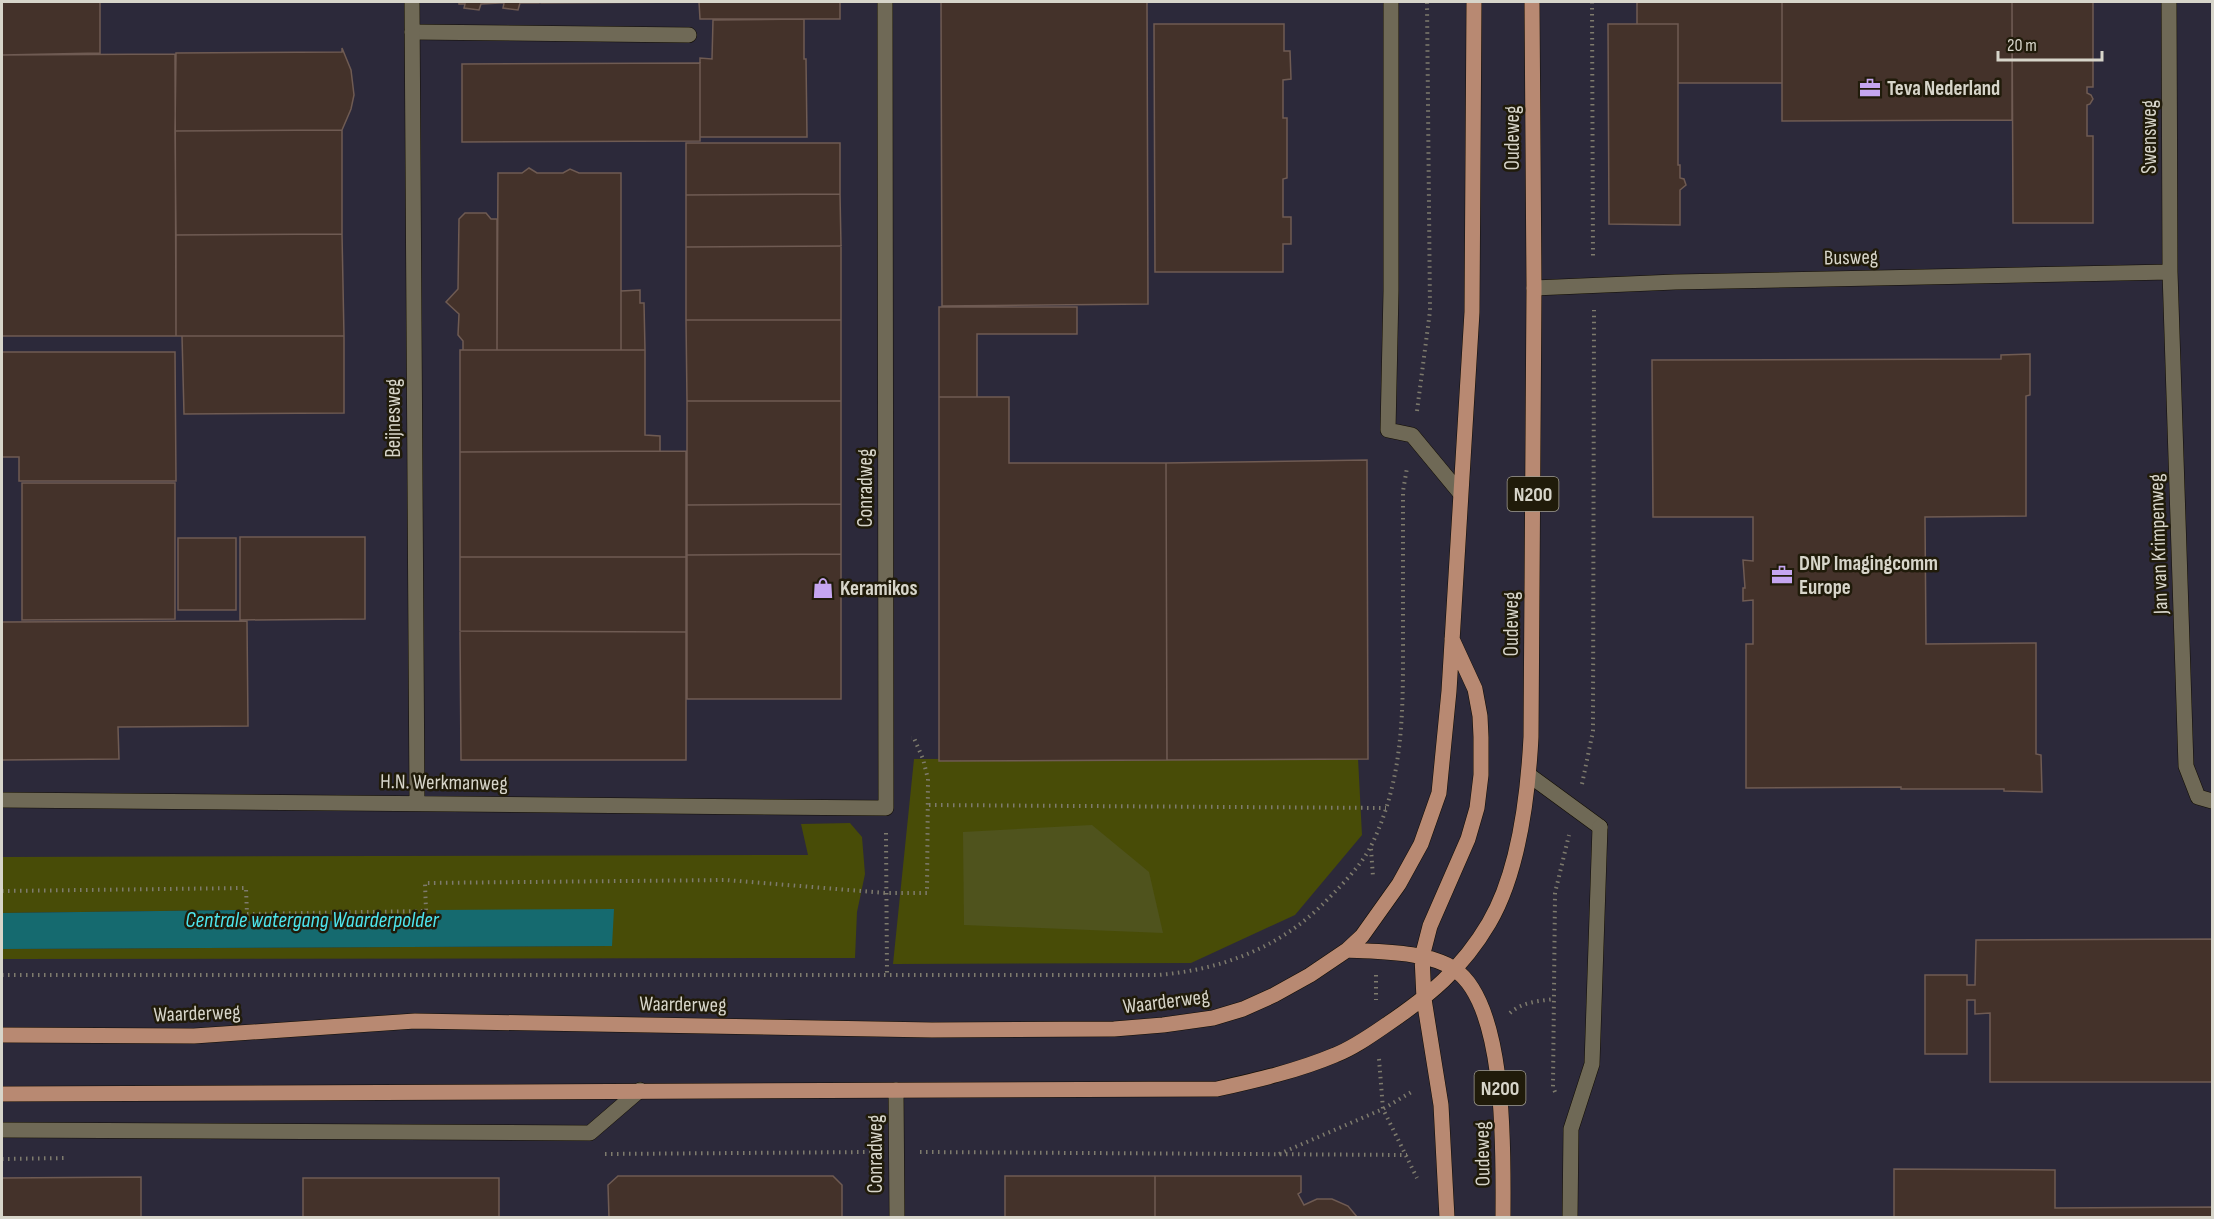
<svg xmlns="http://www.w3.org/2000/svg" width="2214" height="1219" font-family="'Sofia Sans Condensed',sans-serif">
	<rect width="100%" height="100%" fill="#292514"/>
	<!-- industrial -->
	<path fill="#2c293a" d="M2,2H2212V1217L2,1218Z"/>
	<!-- green -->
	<path fill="#484c07" d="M1358,758L1362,835L1295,915L1191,963L893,964L914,759Z
		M850,823L862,837L865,874L857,912L855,958L2,959V949L612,946L436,910L437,921H239L237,910L2,913V857L808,855L801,824Z"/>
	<!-- forest -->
	<path fill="#4f531d" d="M1092,825L1149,872L1163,933L964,925L963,832Z"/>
	<!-- water -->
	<path fill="#156a6f" d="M614,909L612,946L2,949V913L238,910L239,921H436V910Z"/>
	<!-- building -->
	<path fill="#44322a" stroke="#6f5b53" stroke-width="1.5" d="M2,2H100V53L2,55Z
		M459,2H499V3L481,4L479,10L464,8L465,4H459Z
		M499,2H539V3H520L518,10L503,8L504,3H499Z
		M541,2H699L541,3Z
		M699,2H840V19H700Z
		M941,2H1147L1148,304L942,306Z
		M1637,2H1782V83H1678V24H1637Z
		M1782,2H2012V120L1782,121Z
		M2012,2H2093V87H2087V93L2091,95L2093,99L2090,104L2087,105V136H2093V223H2013Z
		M804,19V59H806L807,137H700V58L712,59L713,20Z
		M1154,24H1284V51H1290L1291,79L1283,80V118H1287V178L1283,179V217H1291V244H1283V272H1155Z
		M1608,24H1678V165H1680V178L1684,179L1686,185L1680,190V225L1609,224Z
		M342,48L351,70L354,95L351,109L342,130L175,131L176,53L342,52Z
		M175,54L176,336H2V55Z
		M700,63V141L462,142V64Z
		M342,130V234L176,235L175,131Z
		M686,143H840V194L686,195Z
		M529,168L537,173H563L570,169L579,173H621V350H497L498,173H522Z
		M840,194L841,246L686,247V195Z
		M465,213H486L491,219H497V350H463V341L458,335L459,314L446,302L458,289L459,219Z
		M342,234L344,336H176V235Z
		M841,246V320H686V247Z
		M640,290V303H644L645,350H621V291Z
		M939,307H1077V334H977V397H939Z
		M686,320H841V401H687Z
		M182,336H344V413L184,414Z
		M460,350H645V435L660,436V451L460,452Z
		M2,352H175L176,481H19V457H2Z
		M2030,354V395L2026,396V516L1925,517L1926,644L2036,643V754L2041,755L2042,792L2004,791V789H1901V787L1746,788V644H1753V600L1743,601V588H1745L1743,560L1753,561V517H1653L1652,360L2001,359V355Z
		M939,397H1009V463H1166L1167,760L939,761Z
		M687,401H841V504L687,505Z
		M686,451V557H460V452Z
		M1367,460L1368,759L1167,760L1166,463Z
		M22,483H175V619L22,620Z
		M841,504V554L687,555V505Z
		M240,537H365V619L240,620Z
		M178,538H236V610H178Z
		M841,554V699H687V555Z
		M460,557H686V632L460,631Z
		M247,621L248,726L118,727L119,759L2,760V622Z
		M460,631L686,632V760H461Z
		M2212,939V1082H1990V1013L1975,1014V1000H1967V1054H1925V975H1967V985H1975L1976,940Z
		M1894,1169L2055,1170V1208L2212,1207V1218H1894Z
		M618,1176H833L842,1185V1218H609L608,1185Z
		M1005,1176H1155V1218H1005Z
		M1155,1176H1301V1192L1298,1194L1304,1205L1317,1199H1332L1348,1206L1358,1218H1155Z
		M141,1177V1218H2V1178Z
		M303,1178H499V1218H303Z"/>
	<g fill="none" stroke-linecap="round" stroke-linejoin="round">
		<defs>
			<path id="service" d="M412,32L689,35
				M1529,775L1600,827"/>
			<path id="minor" d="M412,2L417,803
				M1391,2V291L1388,430L1412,435L1460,493
				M2169,2L2170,272L2186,766L2198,797L2212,801
				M1534,288L1675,282L2170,272
				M2,800L886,808L885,2
				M896,1090L897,1218
				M2,1130L590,1133L640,1090
				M1570,1218L1571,1129L1592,1064L1600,827"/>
			<path id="primary" d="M1347,950C1378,952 1428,951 1454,969C1508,1005 1503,1158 1503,1218
				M2,1035L194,1036L415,1021L932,1030L1114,1029L1163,1025L1213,1018L1243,1009L1274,995L1310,975L1347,950L1362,936L1399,884L1421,844L1439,793L1449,691L1472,312L1474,2
				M2,1094L1217,1089C1257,1080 1297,1071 1335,1055C1353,1048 1370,1036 1386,1025C1429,996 1462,969 1489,923C1519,872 1528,795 1531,737L1534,288L1532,2
				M1447,1218L1441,1105L1424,999L1422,957L1430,926L1468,839L1477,808L1481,775V737L1480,716L1475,689L1452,639"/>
		</defs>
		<!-- service casing -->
		<use href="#service" stroke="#120d01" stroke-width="16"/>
		<!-- minor casing -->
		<use href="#minor" stroke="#120d01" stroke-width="16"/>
		<!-- primary casing -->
		<use href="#primary" stroke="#120d01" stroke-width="16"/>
		<!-- path -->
		<path stroke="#7e7b6d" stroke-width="4" stroke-dasharray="1.5 4.5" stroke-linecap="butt" d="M1592,2L1593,260
			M1417,411L1430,311L1427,2
			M1582,784L1593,731L1594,310
			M929,805L1386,808
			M886,833L887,975
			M1371,849L1373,877
			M2,891L246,888L247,914L426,911L425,883L726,880L886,893H927L928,779L923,759L914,738H911
			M2,975H1158C1219,970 1277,949 1322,905C1337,890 1362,865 1371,846C1405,777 1403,707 1403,632C1403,585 1403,538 1403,491L1407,468
			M1376,975V1000
			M1510,1013C1522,1002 1539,1001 1554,999
			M1379,1059L1383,1109L1417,1178
			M1555,1092L1553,1087L1555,893L1569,835
			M920,1152L1407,1155
			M605,1154L871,1152
			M1279,1154L1383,1109L1413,1091
			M2,1159L67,1158"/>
		<!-- service -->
		<use href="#service" stroke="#6f6956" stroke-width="15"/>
		<!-- minor -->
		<use href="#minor" stroke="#6f6956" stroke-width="15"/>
		<!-- primary -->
		<use href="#primary" stroke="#b88972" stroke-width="15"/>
	</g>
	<!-- icons -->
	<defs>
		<symbol id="office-bare" viewBox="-9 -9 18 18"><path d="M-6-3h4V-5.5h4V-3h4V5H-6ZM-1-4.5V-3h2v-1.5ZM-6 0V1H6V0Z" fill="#c5a6f0" stroke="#201b0a" stroke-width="2.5" paint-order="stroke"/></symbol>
		<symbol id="shop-bare" viewBox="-9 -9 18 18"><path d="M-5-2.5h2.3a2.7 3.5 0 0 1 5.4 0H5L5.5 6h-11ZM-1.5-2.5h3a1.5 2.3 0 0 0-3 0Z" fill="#c5a6f0" stroke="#201b0a" stroke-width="2.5" paint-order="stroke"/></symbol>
	</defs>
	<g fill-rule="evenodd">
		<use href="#office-bare" x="1855" y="73" width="30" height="30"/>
		<use href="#office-bare" x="1767" y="560" width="30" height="30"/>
		<use href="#shop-bare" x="808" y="573" width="30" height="30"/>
	</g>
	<g text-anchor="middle" stroke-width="5" stroke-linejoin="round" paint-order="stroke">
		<!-- shield labels -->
		<g fill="#201b0a" stroke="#a09d90" stroke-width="1.5">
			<rect x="1507.5" y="477" width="51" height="34" rx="4.5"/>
			<rect x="1474.5" y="1071" width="51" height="34" rx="4.5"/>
		</g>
		<g font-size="20" font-weight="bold" fill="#d7d5ca">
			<text x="1533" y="501">N200</text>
			<text x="1500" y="1095">N200</text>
		</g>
		<!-- poi labels -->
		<g font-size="21" font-weight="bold" fill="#d7d5ca" stroke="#201b0a" text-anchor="start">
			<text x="1887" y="95">Teva Nederland</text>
			<text x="1799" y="570">DNP Imagingcomm<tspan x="1799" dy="24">Europe</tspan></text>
			<text x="840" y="595">Keramikos</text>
		</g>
		<!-- street labels -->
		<g font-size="21" fill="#d7d5ca" stroke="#201b0a">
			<text transform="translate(2149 137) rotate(-90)" y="7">Swensweg</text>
			<text transform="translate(1512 138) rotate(-90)" y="7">Oudeweg</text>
			<text transform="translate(1851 257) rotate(-1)" y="7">Busweg</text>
			<text transform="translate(393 418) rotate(-90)" y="7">Beijnesweg</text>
			<text transform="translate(865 488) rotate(-90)" y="7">Conradweg</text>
			<text transform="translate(2158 544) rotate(-92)" y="7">Jan van Krimpenweg</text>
			<text transform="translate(1511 624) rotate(-90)" y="7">Oudeweg</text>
			<text transform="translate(444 782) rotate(1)" y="7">H.N. Werkmanweg</text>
			<text transform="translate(1166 1001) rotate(-7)" y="7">Waarderweg</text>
			<text transform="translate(683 1004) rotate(1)" y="7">Waarderweg</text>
			<text transform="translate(197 1013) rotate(-2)" y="7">Waarderweg</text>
			<text transform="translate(875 1154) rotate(-90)" y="7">Conradweg</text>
			<text transform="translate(1482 1154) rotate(-91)" y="7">Oudeweg</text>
		</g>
		<!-- water labels -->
		<g font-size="22" font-style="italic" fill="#4de4ed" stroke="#201b0a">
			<text x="312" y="927">Centrale watergang Waarderpolder</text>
		</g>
	</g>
	<!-- border -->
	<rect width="2214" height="1219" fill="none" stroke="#d7d5ca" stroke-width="6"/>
	<!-- scale -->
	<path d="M1998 51v9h104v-9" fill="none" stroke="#d7d5ca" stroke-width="3"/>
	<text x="2007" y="51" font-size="18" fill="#d7d5ca" stroke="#201b0a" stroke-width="4.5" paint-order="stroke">20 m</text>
</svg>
